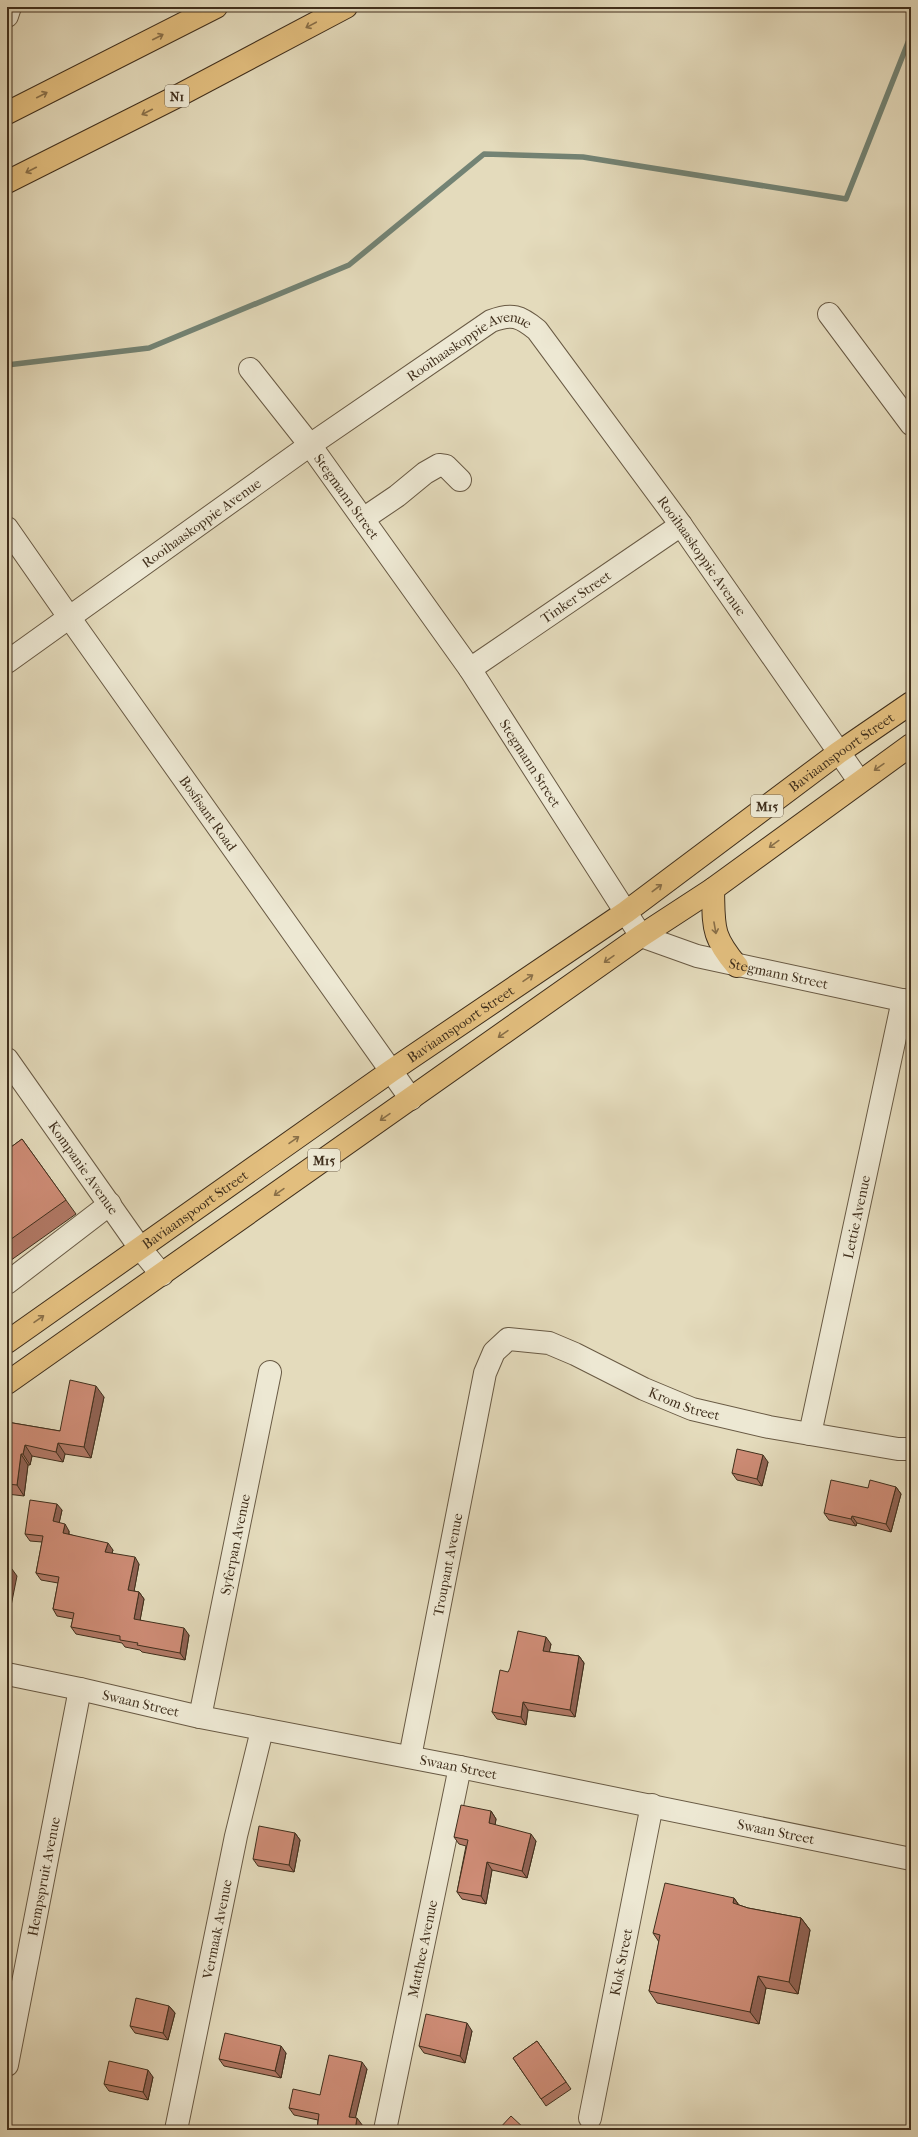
<svg xmlns="http://www.w3.org/2000/svg" width="918" height="2137" font-family="'IM FELL French Canon',serif">
	<rect width="100%" height="100%" fill="#e4dbbc"/>
	<filter id="stains"><feTurbulence type="fractalNoise" baseFrequency=".005" numOctaves="4"/><feColorMatrix values="0 0 0 0 .2 0 0 0 0 .09 0 0 0 0 .02 0 0 0 .5 -.17"/></filter>
	<radialGradient id="worn" r=".72"><stop offset=".6" stop-color="#630" stop-opacity="0"/><stop offset="1" stop-color="#630" stop-opacity=".3"/></radialGradient>
	<g fill="none" stroke-linecap="round" stroke-linejoin="round">
		<!-- stream -->
		<path stroke="#738374" stroke-width="5.5" d="M7,365L149,348L349,265L484,154L583,157L846,199L911,35"/>
		<defs>
			<g id="minor">
				<path d="M7,16L10,7"/>
				<path d="M829,314L911,424"/>
				<path id="s1" d="M250,369L310,445L470,669L641,936L697,956L911,1002"/>
				<path d="M363,519L397,496L425,473L439,465L446,466L460,480"/>
				<path id="s2" d="M7,528L69,617L411,1099"/>
				<path id="s3" d="M7,662L310,445L491,321C512,313 520,316 537,330L681,525L859,781"/>
				<path id="s4" d="M470,669L681,525"/>
				<path id="s5" d="M7,1059L140,1248L162,1275"/>
				<path d="M7,1283L110,1204"/>
				<path id="s6" d="M810,1434L903,1000"/>
				<path id="s7" d="M7,1674L80,1689L200,1717L460,1767L911,1859"/>
				<path id="s8" d="M200,1717L270,1372"/>
				<path id="s9" d="M410,1757L485,1373L494,1352L508,1339L549,1343L575,1354L644,1389L692,1409L769,1427L898,1449H911"/>
				<path id="s10" d="M7,2065L80,1689"/>
				<path id="s11" d="M590,2118L652,1805"/>
				<path id="s12" d="M176,2130L236,1836L262,1730"/>
				<path id="s13" d="M385,2130L460,1767"/>
			</g>
			<g id="major">
				<path d="M713,889C714,927 711,935 737,966"/>
				<path id="s14" d="M7,1342L391,1071L626,912L838,753L911,703"/>
				<path d="M7,1383L641,936L713,889L911,745"/>
			</g>
			<path id="highway" d="M7,113L216,7
				M7,182L174,98L346,7"/>
		</defs>
		<!-- minor casing -->
		<use href="#minor" stroke="#695a44" stroke-width="24"/>
		<!-- major casing -->
		<use href="#major" stroke="#402f1c" stroke-width="24"/>
		<!-- highway casing -->
		<use href="#highway" stroke="#402f1c" stroke-width="24"/>
		<!-- minor -->
		<use href="#minor" stroke="#ede8d3" stroke-width="22"/>
		<!-- major -->
		<use href="#major" stroke="#e2be7e" stroke-width="22"/>
		<!-- highway -->
		<use href="#highway" stroke="#e2be7e" stroke-width="22"/>
	</g>
	<!-- wall -->
	<path fill="#b17865" stroke="#402f1c" d="M22,1139L76,1214L7,1263V1150Z
		M104,1397L91,1458L65,1454L63,1462L32,1456L30,1465H28L24,1496L7,1494V1422L60,1431Z
		M768,1462L762,1486L737,1480L732,1473Z
		M896,1487L901,1494L891,1532L857,1523L856,1526L829,1520L824,1513L868,1488Z
		M62,1510L59,1523L69,1531V1534L113,1550L112,1553L139,1564L134,1591L139,1592L144,1599L140,1620L189,1635L185,1660L142,1652L140,1650L125,1647L122,1643L76,1634L71,1627L73,1619L57,1616L53,1609L58,1583L41,1580L36,1573L42,1542L30,1541L25,1534Z
		M551,1644L549,1652L579,1656L584,1663L575,1717L528,1710L526,1725L497,1719L492,1712L508,1672Z
		M491,1811L496,1819L495,1825L536,1841L527,1878L492,1870L486,1904L462,1899L457,1892L466,1846L459,1844L454,1837Z
		M295,1833L300,1840L294,1872L258,1866L253,1859Z
		M734,1898L739,1905L748,1908L801,1918L810,1930L798,1994L766,1988L759,2024L657,2003L649,1991L659,1942L653,1933Z
		M169,2006L175,2013L168,2040L135,2033L130,2026Z
		M472,2031L465,2063L424,2053L419,2046Z
		M537,2041L571,2089L546,2106L513,2058Z
		M286,2053L281,2078L224,2066L219,2059Z
		M367,2069L355,2118L363,2126L362,2130H317L318,2120L294,2115L289,2108L320,2095Z
		M153,2077L148,2100L109,2091L104,2084Z"/>
	<!-- shaded-wall -->
	<path fill="#906253" stroke="#402f1c" d="M96,1386L104,1397L91,1458L84,1447Z
		M58,1443L65,1454L63,1462L56,1452Z
		M25,1445L32,1456L30,1465L23,1454Z
		M21,1454L28,1465L24,1496L17,1485Z
		M763,1455L768,1462L762,1486L757,1479Z
		M896,1487L901,1494L891,1532L886,1524Z
		M57,1504L62,1510L58,1528L53,1521Z
		M852,1516L857,1523L856,1526L851,1519Z
		M65,1524L69,1531L68,1540L63,1533Z
		M108,1543L113,1550L110,1559L105,1552Z
		M135,1557L139,1564L133,1597L128,1590Z
		M9,1565L17,1576L10,1611L7,1608V1576Z
		M139,1592L144,1599L139,1626L134,1619Z
		M184,1628L189,1635L185,1660L180,1653Z
		M546,1637L551,1644L548,1658L543,1651Z
		M579,1656L584,1663L575,1717L570,1710Z
		M523,1702L528,1710L526,1725L521,1717Z
		M491,1811L496,1819L494,1831L489,1823Z
		M295,1833L300,1840L294,1872L289,1865Z
		M531,1834L536,1841L527,1878L522,1871Z
		M487,1862L492,1870L486,1904L481,1896Z
		M734,1898L742,1910L733,1903Z
		M801,1918L810,1930L798,1994L789,1982Z
		M758,1976L766,1988L759,2024L750,2012Z
		M169,2006L175,2013L168,2040L163,2033Z
		M467,2023L472,2031L465,2063L460,2056Z
		M281,2046L286,2053L281,2078L275,2071Z
		M362,2062L367,2069L354,2124L349,2117Z
		M148,2070L153,2077L148,2100L143,2092Z
		M357,2118L363,2126L362,2130H355Z"/>
	<!-- building -->
	<path fill="#ce8c76" stroke="#402f1c" d="M22,1139L66,1200L7,1242V1150Z
		M70,1380L96,1386L84,1447L58,1443L56,1452L25,1445L23,1454H21L17,1485L7,1484V1422L60,1431Z
		M737,1449L763,1455L757,1479L732,1473Z
		M831,1480L868,1488L870,1480L896,1487L886,1524L852,1516L851,1519L824,1513Z
		M30,1500L57,1504L53,1521L65,1524L63,1533L108,1543L105,1552L135,1557L128,1590L139,1592L134,1619L184,1628L180,1653L137,1645L138,1643L120,1640V1636L71,1627L74,1613L53,1609L59,1577L36,1573L43,1536L25,1534Z
		M7,1565H9L7,1576Z
		M518,1631L546,1637L543,1651L579,1656L570,1710L523,1702L521,1717L492,1712L500,1670L508,1672L510,1668Z
		M461,1805L491,1811L489,1823L531,1834L522,1871L487,1862L481,1896L457,1892L468,1840L454,1837Z
		M259,1826L295,1833L289,1865L253,1859Z
		M665,1883L734,1898L733,1903L748,1908L801,1918L789,1982L758,1976L750,2012L649,1991L660,1935L653,1933Z
		M136,1998L169,2006L163,2033L130,2026Z
		M426,2014L467,2023L460,2056L419,2046Z
		M225,2033L281,2046L275,2071L219,2059Z
		M537,2041L566,2082L541,2099L513,2058Z
		M329,2055L362,2062L349,2117L357,2118L355,2130H317L319,2114L289,2108L293,2089L320,2095Z
		M109,2061L148,2070L143,2092L104,2084Z
		M511,2116L526,2130H498Z"/>
	<!-- one-way arrows -->
	<defs><path id="oneway-shaft" d="M-6 0H5M1.5-3L5.5 0L1.5 3" fill="none" stroke-width="1.6" stroke-linecap="round" stroke-linejoin="round"/></defs>
	<g stroke="#896f48">
		<use href="#oneway-shaft" transform="translate(311 25) rotate(152)"/>
		<use href="#oneway-shaft" transform="translate(158 37) rotate(-27)"/>
		<use href="#oneway-shaft" transform="translate(42 95) rotate(-27)"/>
		<use href="#oneway-shaft" transform="translate(147 112) rotate(153)"/>
		<use href="#oneway-shaft" transform="translate(31 170) rotate(153)"/>
		<use href="#oneway-shaft" transform="translate(879 767) rotate(145)"/>
		<use href="#oneway-shaft" transform="translate(774 844) rotate(144)"/>
		<use href="#oneway-shaft" transform="translate(657 888) rotate(-37)"/>
		<use href="#oneway-shaft" transform="translate(715 928) rotate(80)"/>
		<use href="#oneway-shaft" transform="translate(609 959) rotate(145)"/>
		<use href="#oneway-shaft" transform="translate(528 978) rotate(-34)"/>
		<use href="#oneway-shaft" transform="translate(503 1034) rotate(145)"/>
		<use href="#oneway-shaft" transform="translate(385 1117) rotate(145)"/>
		<use href="#oneway-shaft" transform="translate(294 1140) rotate(-35)"/>
		<use href="#oneway-shaft" transform="translate(279 1192) rotate(145)"/>
		<use href="#oneway-shaft" transform="translate(39 1319) rotate(-35)"/>
	</g>
	<g text-anchor="middle" stroke-width="3" stroke-linejoin="round" paint-order="stroke">
		<!-- shield labels -->
		<g fill="#ede8d3" stroke="#746653" stroke-width="1">
			<rect x="165" y="85" width="24" height="22" rx="3"/>
			<rect x="751" y="795" width="32" height="22" rx="3"/>
			<rect x="308" y="1149" width="32" height="22" rx="3"/>
		</g>
		<g font-size="13" font-weight="bold" fill="#402f1c">
			<text x="177" y="101">N1</text>
			<text x="767" y="811">M15</text>
			<text x="324" y="1165">M15</text>
		</g>
		<!-- street labels -->
		<g font-size="14" fill="#402f1c" stroke="#ede8d3">
			<text dy="5" stroke="none"><textPath href="#s3" startOffset="563">Rooihaaskoppie Avenue</textPath></text>
			<text dy="5" stroke="none"><textPath href="#s1" startOffset="160">Stegmann Street</textPath></text>
			<text dy="5" stroke="none"><textPath href="#s3" startOffset="239">Rooihaaskoppie Avenue</textPath></text>
			<text dy="5" stroke="none"><textPath href="#s3" startOffset="922">Rooihaaskoppie Avenue</textPath></text>
			<text dy="5" stroke="none"><textPath href="#s4" startOffset="128">Tinker Street</textPath></text>
			<text dy="5" stroke="none"><textPath href="#s14" startOffset="1022">Baviaanspoort Street</textPath></text>
			<text dy="5" stroke="none"><textPath href="#s1" startOffset="484">Stegmann Street</textPath></text>
			<text dy="5" stroke="none"><textPath href="#s2" startOffset="349">Bosfisant Road</textPath></text>
			<text dy="5" stroke="none"><textPath href="#s1" startOffset="832">Stegmann Street</textPath></text>
			<text dy="5" stroke="none"><textPath href="#s14" startOffset="554">Baviaanspoort Street</textPath></text>
			<text dy="5" stroke="none"><textPath href="#s5" startOffset="133">Kompanie Avenue</textPath></text>
			<text dy="5" stroke="none"><textPath href="#s14" startOffset="230">Baviaanspoort Street</textPath></text>
			<text dy="5" stroke="none"><textPath href="#s6" startOffset="222">Lettie Avenue</textPath></text>
			<text dy="5" stroke="none"><textPath href="#s9" startOffset="623">Krom Street</textPath></text>
			<text dy="5" stroke="none"><textPath href="#s8" startOffset="176">Syferpan Avenue</textPath></text>
			<text dy="5" stroke="none"><textPath href="#s9" startOffset="196">Troupant Avenue</textPath></text>
			<text dy="5" stroke="none"><textPath href="#s7" startOffset="137">Swaan Street</textPath></text>
			<text dy="5" stroke="none"><textPath href="#s7" startOffset="461">Swaan Street</textPath></text>
			<text dy="5" stroke="none"><textPath href="#s7" startOffset="785">Swaan Street</textPath></text>
			<text dy="5" stroke="none"><textPath href="#s10" startOffset="192">Hempspruit Avenue</textPath></text>
			<text dy="5" stroke="none"><textPath href="#s12" startOffset="205">Vermaak Avenue</textPath></text>
			<text dy="5" stroke="none"><textPath href="#s13" startOffset="185">Matthee Avenue</textPath></text>
			<text dy="5" stroke="none"><textPath href="#s11" startOffset="159">Klok Street</textPath></text>
		</g>
	</g>
	<!-- margin -->
	<rect width="918" height="2137" fill="none" stroke="#e4dbbc" stroke-width="24"/>
	<rect x="8" y="8" width="902" height="2121" fill="none" stroke="#402f1c" stroke-width="2"/>
	<rect x="12" y="12" width="894" height="2113" fill="none" stroke="#402f1c"/>
	<rect width="100%" height="100%" filter="url(#stains)"/>
	<rect width="100%" height="100%" fill="url(#worn)"/>
</svg>
